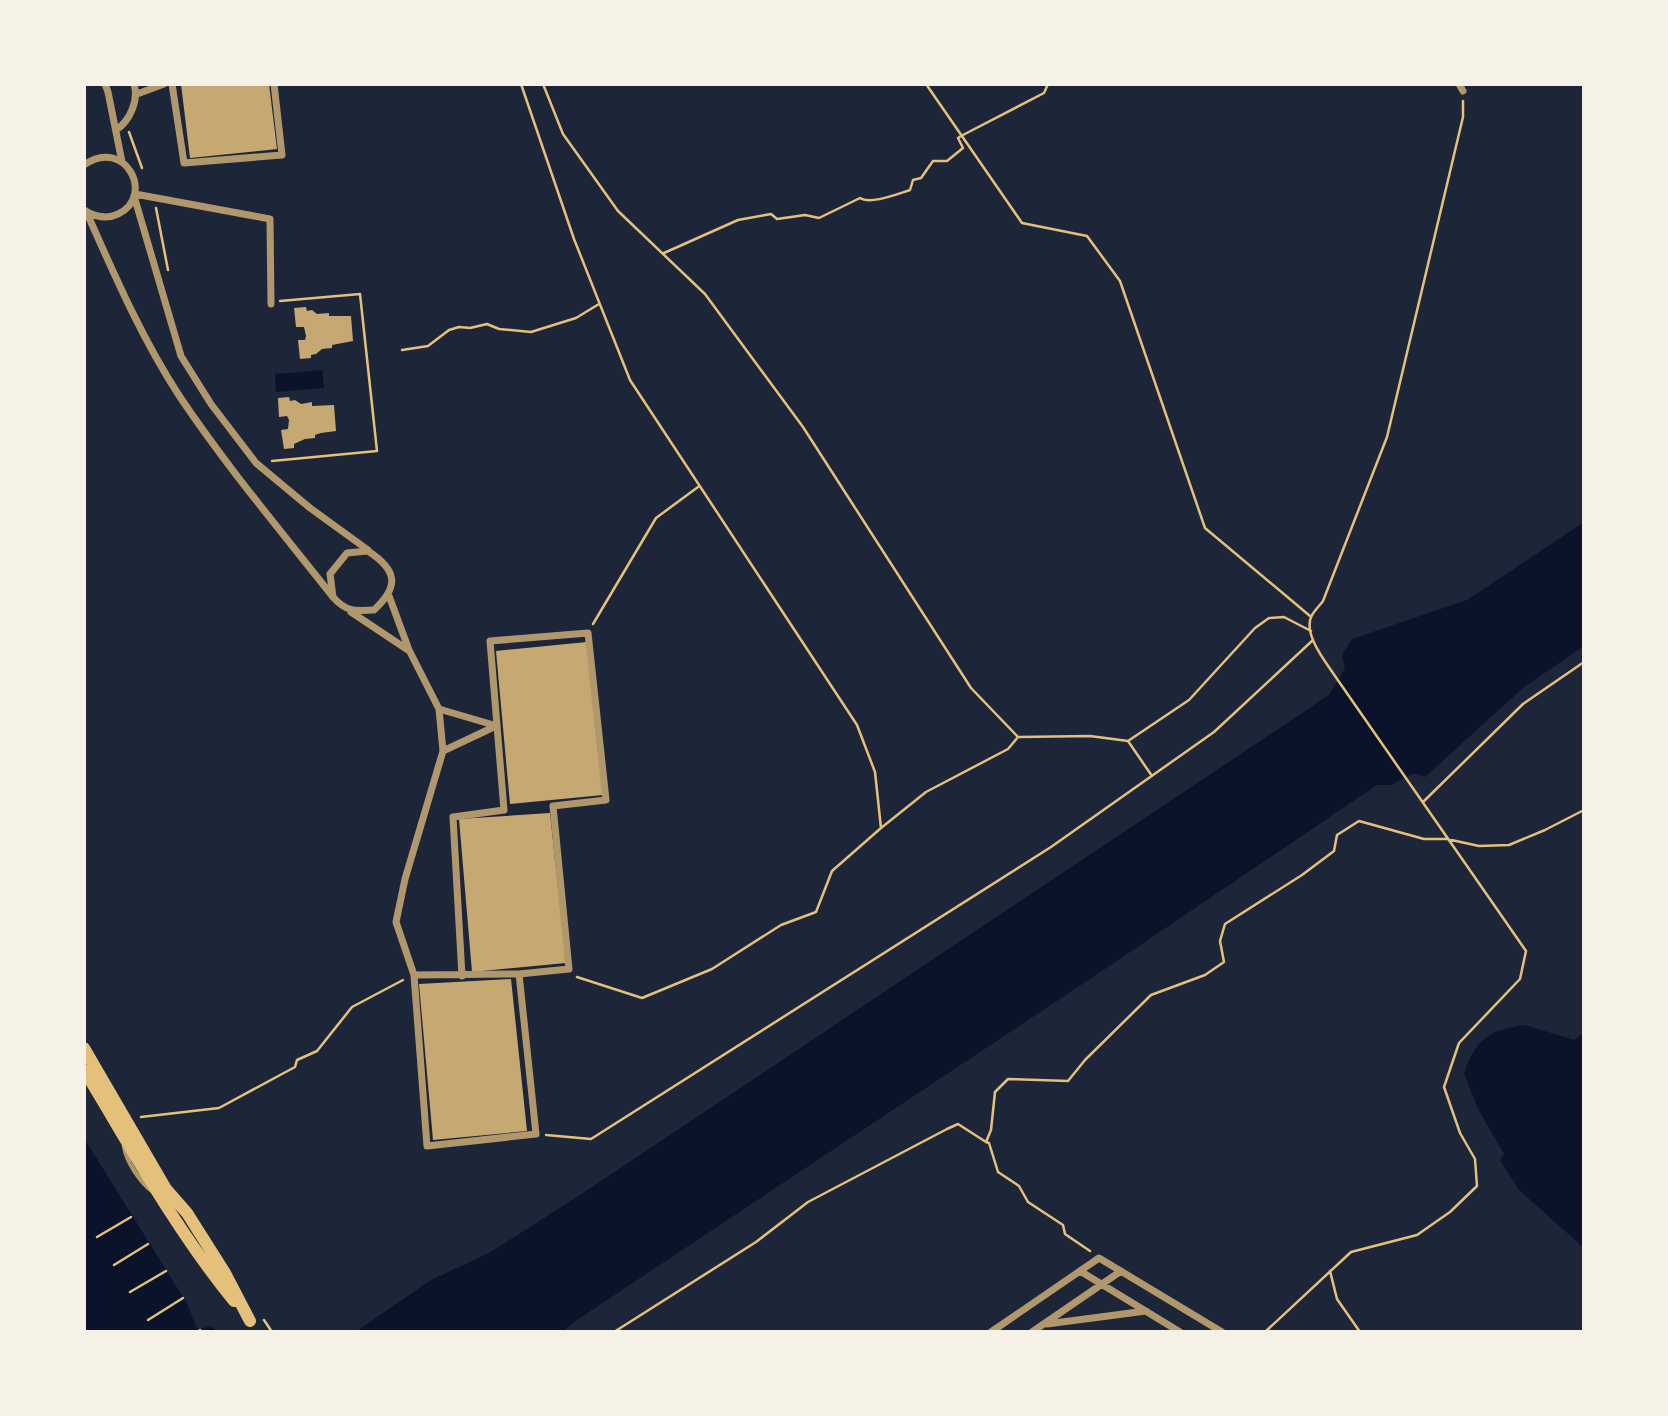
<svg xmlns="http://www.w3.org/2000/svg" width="1668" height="1416" font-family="'Playfair Display',serif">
	<rect width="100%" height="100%" fill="#14213d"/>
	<!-- green -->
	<path fill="#1d2539" d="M84,84H1584V1332H84Z"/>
	<!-- water -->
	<path fill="#0b132b" d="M322,370L324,388L276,392L275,374Z
		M1584,522V646L1523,688L1425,777L1414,773L1391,785H1377L1105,969L571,1324L563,1332H355L431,1280L489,1253L580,1195L1329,695L1345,668L1342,655L1352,639L1467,600Z
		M1525,1025L1574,1040L1584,1033V1248L1519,1190L1500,1160L1504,1154L1478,1109L1464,1073C1478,1036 1488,1031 1525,1025Z
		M84,1138L186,1302L198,1330L210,1326L219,1332H84Z"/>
	<!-- building -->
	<path fill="#c6a872" d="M181,84H269L277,149L190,158Z
		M306,307L307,311L312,310L317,314L329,313V316H351L353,341L332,345V348L322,349L316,354L311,355V358L300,359L298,340H305L306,336L304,327H296L294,308Z
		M289,397L290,401L295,400L301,404L312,402V406L334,405L336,431L321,433L315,435V438L305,439L294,444V448L284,449L281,430L288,429L289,420L287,416L279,417L278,398Z
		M587,642L603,795L510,804L496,651Z
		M550,813L566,963L472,972L459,819Z
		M511,979L527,1131L433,1140L419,984Z"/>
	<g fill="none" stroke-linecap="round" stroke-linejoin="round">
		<!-- path -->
		<path stroke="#e5c07b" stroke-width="2.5" d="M521,84L574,239L630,380L857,725L875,772L881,828
			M543,84L563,134L618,211L705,294L803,427L971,688L1018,737L1090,736L1128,741L1189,700L1255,628L1269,618L1284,617L1311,631
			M926,84L1022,223L1087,236L1120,281L1205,528L1310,616
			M129,132L142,168
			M961,136L1044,93L1048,84
			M156,208L168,270
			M664,253L738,220L771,214L777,219L805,215L819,218L860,198C870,205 897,194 910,190L913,180L921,178L933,161H947L963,148L958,138L961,136
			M402,350L428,346L449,330L459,327L470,328L487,324L499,329L531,332L576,318L599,304
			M272,461L377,451L360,294L280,301
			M593,624L656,518L698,487
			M1128,741L1152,776
			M1423,802L1523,704L1584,662
			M577,977L642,998L712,969L781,925L816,912L832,871L881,828L926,792L1008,749L1018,737
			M141,1117L219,1108L295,1067L297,1060L317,1051L352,1007L403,980
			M546,1135L591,1139L1051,847L1214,732L1313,640
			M986,1142L989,1143L998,1172L1019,1186L1028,1202L1063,1225L1065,1234L1090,1251
			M97,1237L131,1217
			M114,1265L148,1244
			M1330,1271L1337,1299L1360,1332
			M130,1292L166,1271
			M148,1320L183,1298
			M264,1320L272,1332
			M200,1330L201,1332
			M614,1332L756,1242L808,1202L947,1129L958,1124L986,1142L991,1130L995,1092L1008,1079L1068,1081L1085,1060L1151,995L1205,975L1224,962L1220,941L1225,924L1302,875L1334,851L1337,835L1359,821L1424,839H1447L1479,846L1509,845L1545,830L1584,810
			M1265,1332L1351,1252L1417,1235L1450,1212L1477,1186L1475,1159L1460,1133L1444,1087L1459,1043L1520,979L1526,951L1335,676C1325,661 1302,633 1312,615C1315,610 1320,605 1323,601L1387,437L1463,117V101"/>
		<!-- service -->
		<path stroke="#b1986c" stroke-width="4.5" d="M124,1146C126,1161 140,1182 152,1191"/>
		<!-- minor -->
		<path stroke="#b1986c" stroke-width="7" d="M105,84L108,92L122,162
			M172,84L184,163L282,155L274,84
			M1459,84L1463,91
			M137,94L164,84
			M116,130C130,121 139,100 134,84
			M84,165C125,136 156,196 118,214C108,219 97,217 87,212
			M135,194L270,219L271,304
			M134,196L181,356L211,404L256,463L310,508L368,550
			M86,211C114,274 142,339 180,397C227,467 281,531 333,597C346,612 355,611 374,610C400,586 397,570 368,551L347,553L330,574L333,597
			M389,596L409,650L439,709L443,751L405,879L396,922L414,975L427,1146L536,1134L519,974L569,969L553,806L606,800L588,633L490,641L504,810L453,817L462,976
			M351,612L408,650
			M439,709L497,726
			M443,751L496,726
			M414,975L519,974
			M1080,1271L1180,1332
			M1047,1324L1146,1311
			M991,1332L1099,1258L1222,1332
			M1032,1332L1121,1271"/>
		<!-- primary -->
		<path stroke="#e5c07b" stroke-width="12" d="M84,1048L166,1189L187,1213L225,1273L250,1321
			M84,1070C132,1149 176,1230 234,1301"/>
	</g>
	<!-- border -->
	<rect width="1668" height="1416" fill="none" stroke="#f6f1e7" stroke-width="172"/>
</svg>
